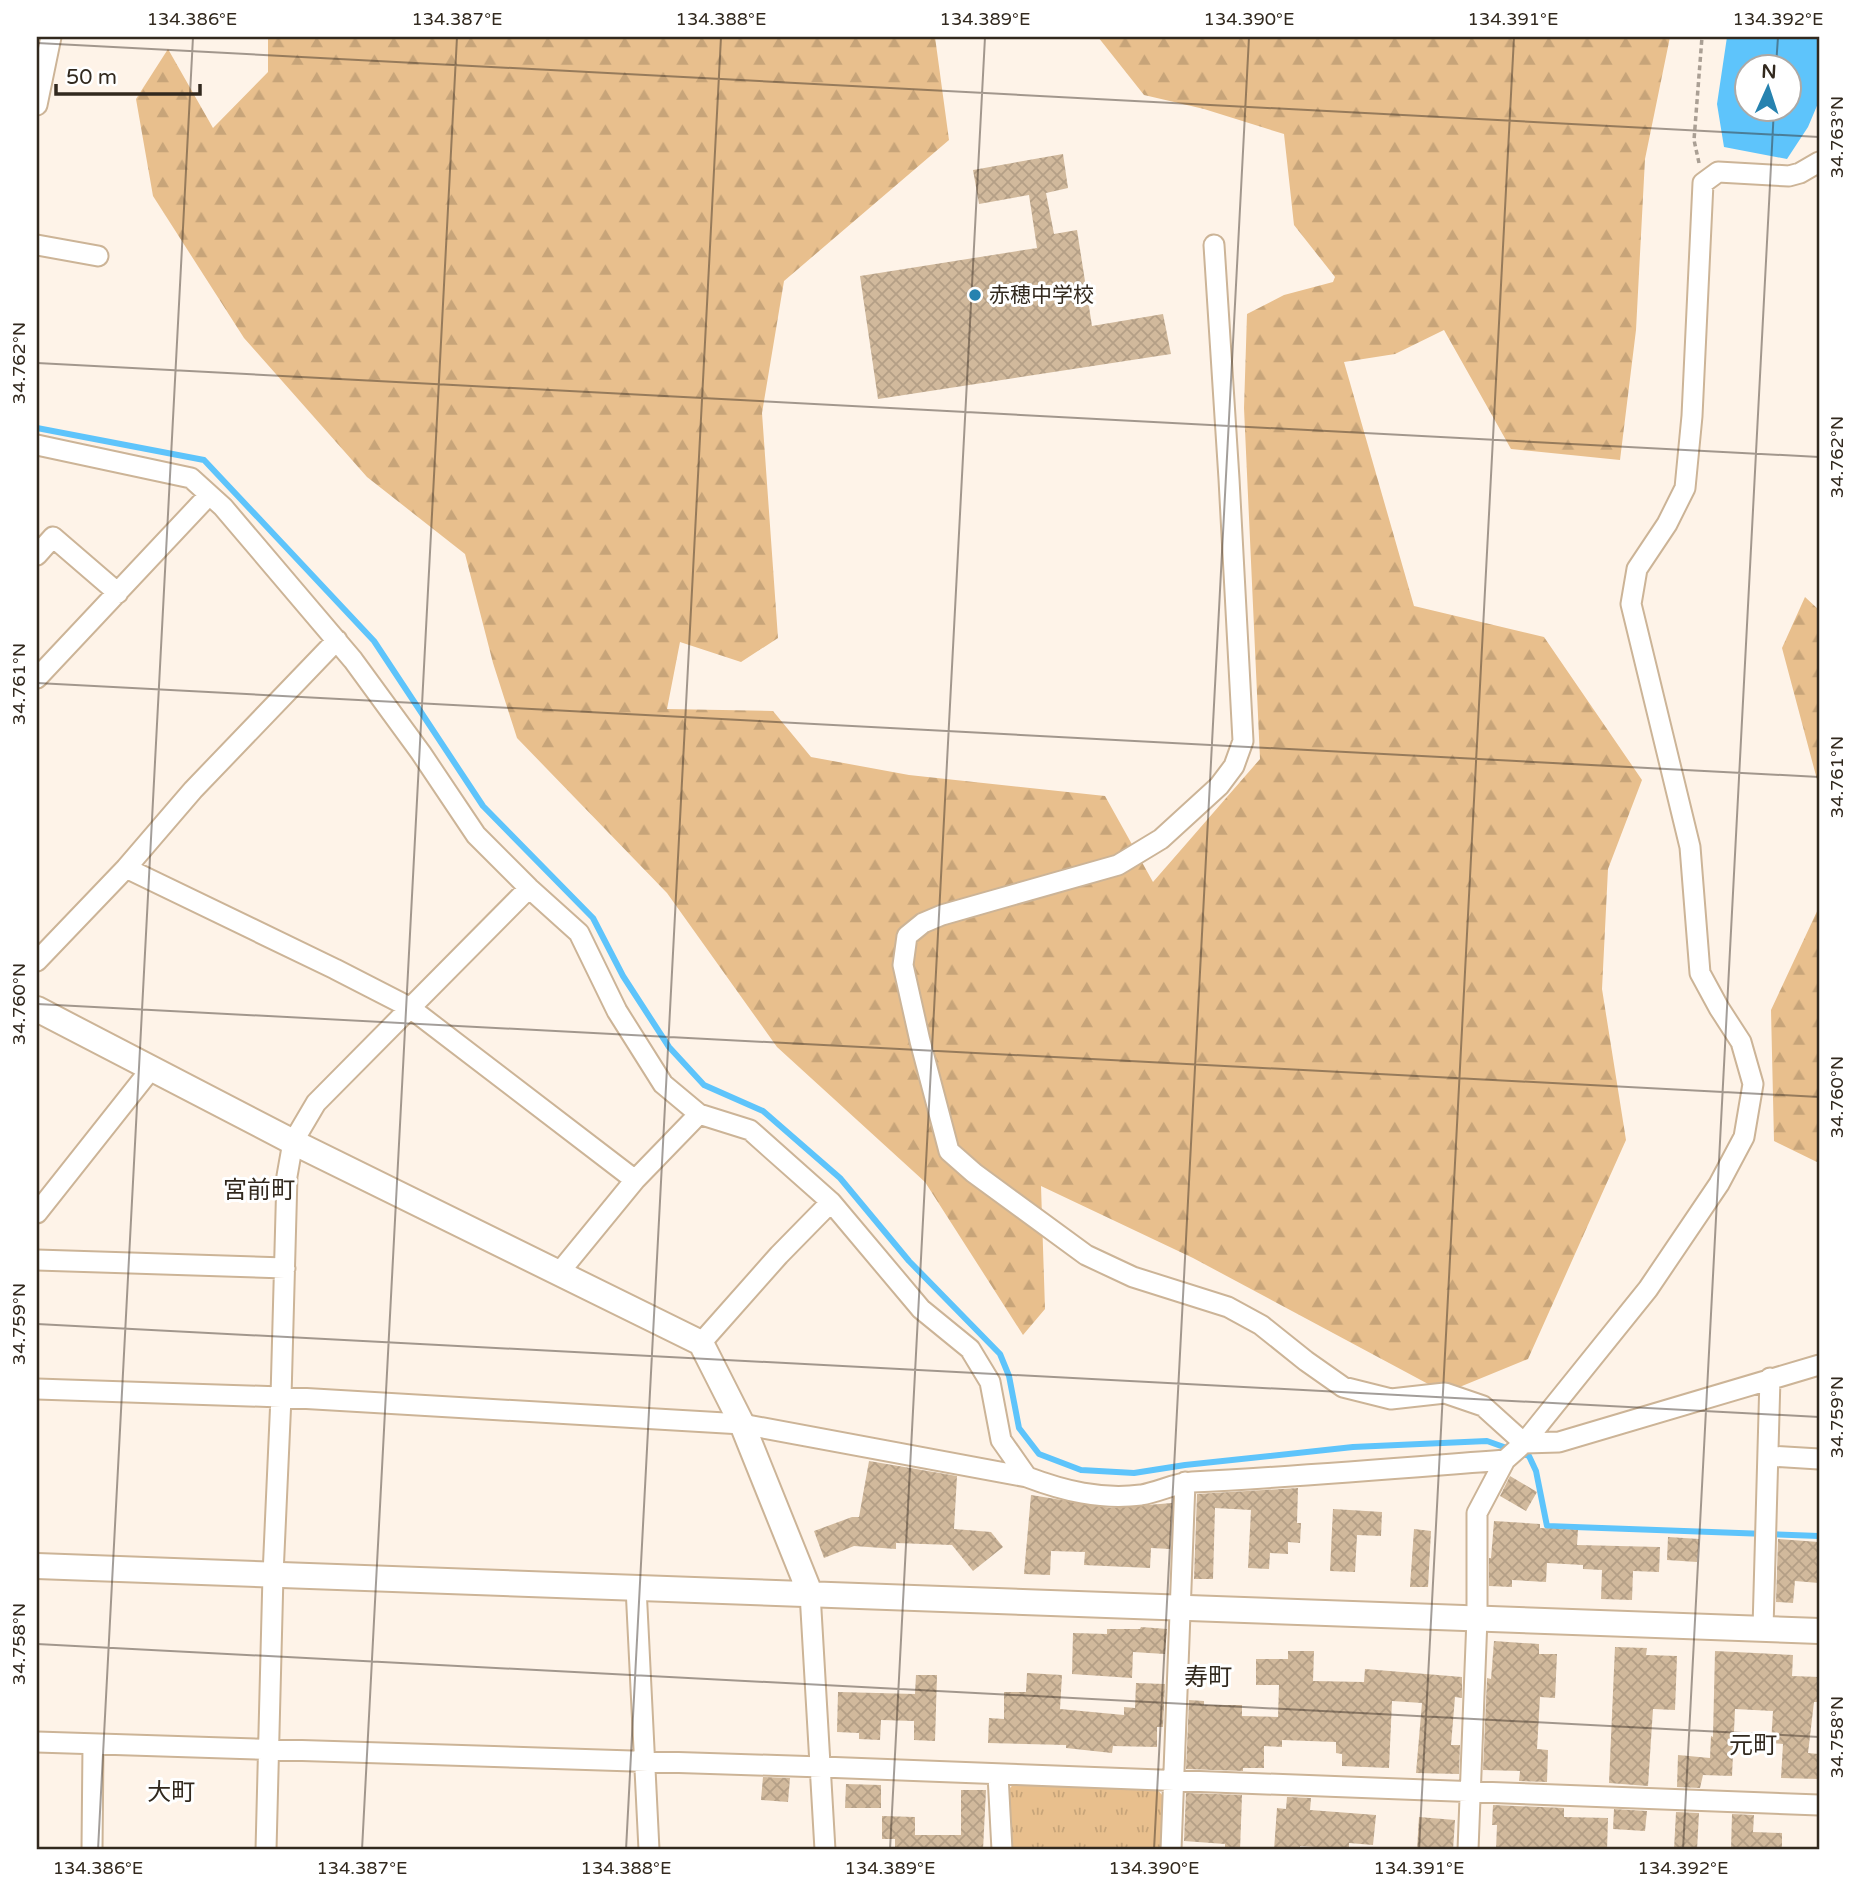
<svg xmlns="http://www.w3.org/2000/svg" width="1856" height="1887" font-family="'Varela Round','Noto Sans JP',sans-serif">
	<defs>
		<pattern id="grass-tufts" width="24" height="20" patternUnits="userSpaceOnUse" patternTransform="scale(1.75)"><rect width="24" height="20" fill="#e8bf8d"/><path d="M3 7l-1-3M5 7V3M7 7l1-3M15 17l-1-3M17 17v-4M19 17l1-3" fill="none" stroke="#c7a479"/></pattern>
		<pattern id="forest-firs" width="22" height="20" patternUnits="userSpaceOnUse" patternTransform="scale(1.75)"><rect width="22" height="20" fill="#e8bf8d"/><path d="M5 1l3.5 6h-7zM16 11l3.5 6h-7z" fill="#c7a479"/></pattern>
		<pattern id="building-cross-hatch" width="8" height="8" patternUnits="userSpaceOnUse" patternTransform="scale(1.75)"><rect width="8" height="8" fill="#d1b99c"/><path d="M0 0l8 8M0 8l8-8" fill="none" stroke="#b49f86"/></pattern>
	</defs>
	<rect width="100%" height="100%" fill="#fef3e8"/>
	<!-- grass -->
	<path fill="url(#grass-tufts)" d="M1014,1783L1155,1787L1163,1796L1162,1850H1010L1007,1792Z"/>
	<!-- forest -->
	<path fill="url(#forest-firs)" d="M268,37H935L949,140L784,281L762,413L778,638L741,662L680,642L667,709L773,711L811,757L909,775L1105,796L1153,882L1260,759L1244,408L1247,314L1284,295L1333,282L1335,277L1294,225L1284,134L1204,109L1144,95L1098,37H1670L1645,159L1636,330L1620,460L1511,449L1444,330L1395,354L1344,362L1414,606L1544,637L1642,780L1608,869L1602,989L1626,1140L1528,1359L1445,1393L1193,1258L1041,1186L1045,1309L1023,1335L925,1182L777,1047L667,893L517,738L493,663L465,554L367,477L244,338L153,196L136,99L168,49L213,128L268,72Z
		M1805,597L1819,610V787L1782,648Z
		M1819,907V1163L1774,1141L1771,1010Z"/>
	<!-- water -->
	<path fill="#5ec4fb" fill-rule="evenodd" d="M1727,37H1819V101L1808,127L1787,159L1724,147L1717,104ZM1748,66H1790V108H1748Z"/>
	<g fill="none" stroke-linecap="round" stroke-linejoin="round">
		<!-- stream -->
		<path stroke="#5ec4fb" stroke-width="6" d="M37,428L204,460L374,641L483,806L593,918L623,976L669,1047L704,1085L763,1111L840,1178L909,1261L1000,1354L1009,1376L1019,1428L1039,1454L1081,1470L1134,1473L1185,1465L1353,1447L1487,1441L1529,1456L1536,1471L1547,1526L1819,1536"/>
	</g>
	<!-- building -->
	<path fill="url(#building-cross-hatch)" d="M1063,154L1068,188L1046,193L1054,234L1077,230L1092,326L1163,314L1171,354L878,399L860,276L1037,248L1029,195L979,204L973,170Z
		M869,1461L957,1476L954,1529L991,1532L1003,1547L973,1571L952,1545L896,1543V1549L854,1546L824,1558L814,1531L852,1517H859Z
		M1510,1476L1537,1492L1526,1511L1500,1496Z
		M1298,1488L1297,1523H1301L1300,1543L1288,1542V1554L1270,1553L1269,1569L1248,1568L1251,1510L1215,1508L1213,1579H1194L1197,1494Z
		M1031,1495L1111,1508L1172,1503L1170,1549L1151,1548L1150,1568L1084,1565L1085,1552L1051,1551L1050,1575L1024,1574Z
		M1333,1509L1382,1512L1381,1536L1357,1535L1355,1572L1330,1571Z
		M1494,1521L1540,1524V1528L1578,1530L1577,1545L1660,1547L1659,1572L1633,1571L1632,1600L1601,1599L1602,1570L1583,1569V1565L1547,1563L1546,1582L1512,1580V1587L1489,1586V1558H1491Z
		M1414,1529L1431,1531L1428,1587H1410Z
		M1668,1537L1699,1539L1697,1562L1667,1560Z
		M1778,1539L1819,1542V1583L1795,1581L1793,1603L1776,1602Z
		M1141,1627L1167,1629L1165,1654L1133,1652L1132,1678L1072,1674L1073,1633L1107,1634V1629H1140Z
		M1494,1641L1539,1644V1654H1557L1555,1698L1540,1697L1537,1749L1548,1750L1547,1782L1519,1781L1520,1771L1483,1770L1487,1678L1491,1679Z
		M1615,1647L1647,1648L1646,1655L1677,1656L1675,1710L1653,1709L1648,1786L1609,1783Z
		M1288,1651H1314L1313,1681L1364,1682L1365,1669L1462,1677V1698L1455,1697L1451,1745H1460L1459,1774L1416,1773L1422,1703L1392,1701L1389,1768L1342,1766V1754L1336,1753V1742L1282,1740V1747L1264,1746V1768H1243V1771L1186,1769L1189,1700L1204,1701V1705H1242V1716L1278,1717L1279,1685H1256V1659H1288Z
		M1715,1651L1793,1655L1792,1676L1819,1677V1702H1814L1808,1753L1819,1754V1779L1781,1778L1783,1744L1771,1743L1773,1711L1735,1709L1732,1776L1703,1775L1700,1788L1677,1787L1678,1755L1710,1758L1711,1736L1713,1737Z
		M1027,1673L1062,1675L1060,1709L1124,1715V1707L1135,1708L1136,1683L1165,1684L1163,1727H1157V1747L1113,1746L1112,1753L1066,1748V1745L988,1743L989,1718L1004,1719V1692H1026Z
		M916,1675H937L935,1741L914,1740V1721L881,1720L880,1740L859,1739V1733L837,1732L838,1692L915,1694Z
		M763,1777L790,1778L788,1802L761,1800Z
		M846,1784L881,1785V1808H845Z
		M961,1790H986L983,1850H895V1839H882V1816L915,1817V1835H961Z
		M1186,1793L1242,1795L1240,1850H1225V1844L1184,1841Z
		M1287,1797L1311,1798L1310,1810L1376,1815L1373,1845L1349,1843V1849L1300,1846V1850H1274L1277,1808L1286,1809Z
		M1493,1805L1564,1808V1817L1608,1818L1607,1850H1496L1497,1825H1492Z
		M1614,1809L1647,1811L1645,1831L1613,1829Z
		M1676,1812L1699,1813L1697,1850H1674Z
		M1732,1814L1754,1815L1753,1832L1782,1833V1850H1731Z
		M1419,1817L1455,1820L1453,1850H1417Z"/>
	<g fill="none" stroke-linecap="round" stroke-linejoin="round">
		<defs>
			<path id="minor" d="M37,105L51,37
				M37,245L98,256
				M1214,245L1229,479L1243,741L1234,766L1219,786L1161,839L1118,865L942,915L923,923L907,936L903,965L920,1041L949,1151L974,1173L1086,1255L1133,1277L1228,1307L1261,1325L1306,1361L1343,1387L1391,1399L1445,1393L1483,1406L1524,1443L1559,1442L1819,1365
				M37,445L191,478L223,507L353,660L421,753L476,835L529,888L579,933L617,1011L663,1084L699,1114L750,1130L831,1202L921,1309L970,1349L990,1382L1001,1440L1027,1477
				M37,555L53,537L118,593
				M37,678L209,495
				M126,868L335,969L409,1007L635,1180
				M37,961L126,868L193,790L337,640
				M37,1213L151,1069
				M37,1260L285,1268
				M558,1274L635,1180L699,1114
				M701,1343L779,1255L831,1202
				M37,1389L281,1397L742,1424L1027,1477C1064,1491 1101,1500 1141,1495C1159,1492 1175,1483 1192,1482C1297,1477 1401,1468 1505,1460
				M1769,1456L1819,1459
				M636,1587L649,1850
				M810,1593L825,1850
				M1763,1628L1770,1378
				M37,1742L822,1767L1819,1805
				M998,1775L1002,1850
				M92,1850L93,1744
				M266,1850L273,1575L281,1397L287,1176L293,1142L316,1103L529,888
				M1171,1850L1185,1482
				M1468,1850L1477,1618V1513L1505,1460L1524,1443L1648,1289L1719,1184L1744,1137L1753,1084L1741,1042L1719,1008L1700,973L1690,847L1631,604L1637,569L1667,524L1685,488L1692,416L1703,183L1718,172L1789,176L1800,173L1819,162"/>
			<path id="tertiary" d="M37,1009L293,1142L701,1343L742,1424L810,1593
				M37,1566L1819,1631"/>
		</defs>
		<!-- minor casing -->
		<use href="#minor" stroke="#ccb497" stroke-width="23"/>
		<!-- tertiary casing -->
		<use href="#tertiary" stroke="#ccb497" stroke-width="28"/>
		<!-- path -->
		<path stroke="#aa9f94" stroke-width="3.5" stroke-dasharray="5 3.5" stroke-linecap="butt" d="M1699,163L1694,140L1702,37"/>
		<!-- minor -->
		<use href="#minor" stroke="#fff" stroke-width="19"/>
		<!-- tertiary -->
		<use href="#tertiary" stroke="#fff" stroke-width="24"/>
	</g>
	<!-- ticks -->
	<path fill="none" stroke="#32291e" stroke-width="2" stroke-opacity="0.45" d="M37,43L1819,137M1776,66L1778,37M37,363L1819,457M37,683L1819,777M37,1004L1819,1097M37,1324L1819,1417M37,1644L1819,1737M98,1850L193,37M362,1850L457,37M626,1850L721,37M890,1850L985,37M1154,1850L1249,37M1419,1850L1514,37M1683,1850L1774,108"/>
	<!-- markers -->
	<circle fill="#2682af" stroke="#fff" stroke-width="2.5" cx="975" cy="295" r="7"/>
	<g text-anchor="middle" stroke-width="6" stroke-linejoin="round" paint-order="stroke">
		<!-- poi labels -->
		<g font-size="21" fill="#32291e" stroke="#fff" text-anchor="start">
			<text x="989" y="302">赤穂中学校</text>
		</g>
		<!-- quarter labels -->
		<g font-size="24" fill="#32291e" stroke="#fff">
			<text x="259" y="1198">宮前町</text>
			<text x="1208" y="1685">寿町</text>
			<text x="1753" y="1753">元町</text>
			<text x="171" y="1800">大町</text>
		</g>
	</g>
	<!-- border -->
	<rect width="1856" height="1887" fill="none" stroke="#ffffff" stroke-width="77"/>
	<!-- north arrow -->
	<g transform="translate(1768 88) rotate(3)"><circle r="33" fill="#ffffff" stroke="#ada9a5" stroke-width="2"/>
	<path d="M0-5L12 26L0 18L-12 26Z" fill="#2682af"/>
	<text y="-10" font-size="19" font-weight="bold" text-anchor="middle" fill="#32291e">N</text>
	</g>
	<!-- scale -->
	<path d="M56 84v10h144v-10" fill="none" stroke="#32291e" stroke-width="3.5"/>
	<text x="66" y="84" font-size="21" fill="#32291e" stroke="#ffffff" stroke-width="5" paint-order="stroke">50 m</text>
	<rect x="38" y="38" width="1780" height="1810" fill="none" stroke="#32291e" stroke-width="2.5"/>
	<g font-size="18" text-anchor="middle" fill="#32291e">
		<text x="192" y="25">134.386°E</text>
		<text x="457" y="25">134.387°E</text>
		<text x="721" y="25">134.388°E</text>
		<text x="985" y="25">134.389°E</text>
		<text x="1249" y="25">134.390°E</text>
		<text x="1513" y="25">134.391°E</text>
		<text x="1778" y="25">134.392°E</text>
		<text transform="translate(1837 137) rotate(-90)" y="6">34.763°N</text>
		<text transform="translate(19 363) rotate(-90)" y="6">34.762°N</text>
		<text transform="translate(1837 457) rotate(-90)" y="6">34.762°N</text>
		<text transform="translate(19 684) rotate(-90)" y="6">34.761°N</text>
		<text transform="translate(1837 777) rotate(-90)" y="6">34.761°N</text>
		<text transform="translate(19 1004) rotate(-90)" y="6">34.760°N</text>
		<text transform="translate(1837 1097) rotate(-90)" y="6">34.760°N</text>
		<text transform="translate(19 1324) rotate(-90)" y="6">34.759°N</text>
		<text transform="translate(1837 1417) rotate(-90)" y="6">34.759°N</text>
		<text transform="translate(19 1644) rotate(-90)" y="6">34.758°N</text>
		<text transform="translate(1837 1737) rotate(-90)" y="6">34.758°N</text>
		<text x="98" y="1874">134.386°E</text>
		<text x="362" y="1874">134.387°E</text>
		<text x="626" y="1874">134.388°E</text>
		<text x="890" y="1874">134.389°E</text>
		<text x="1154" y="1874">134.390°E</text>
		<text x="1419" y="1874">134.391°E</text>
		<text x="1683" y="1874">134.392°E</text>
	</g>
</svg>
